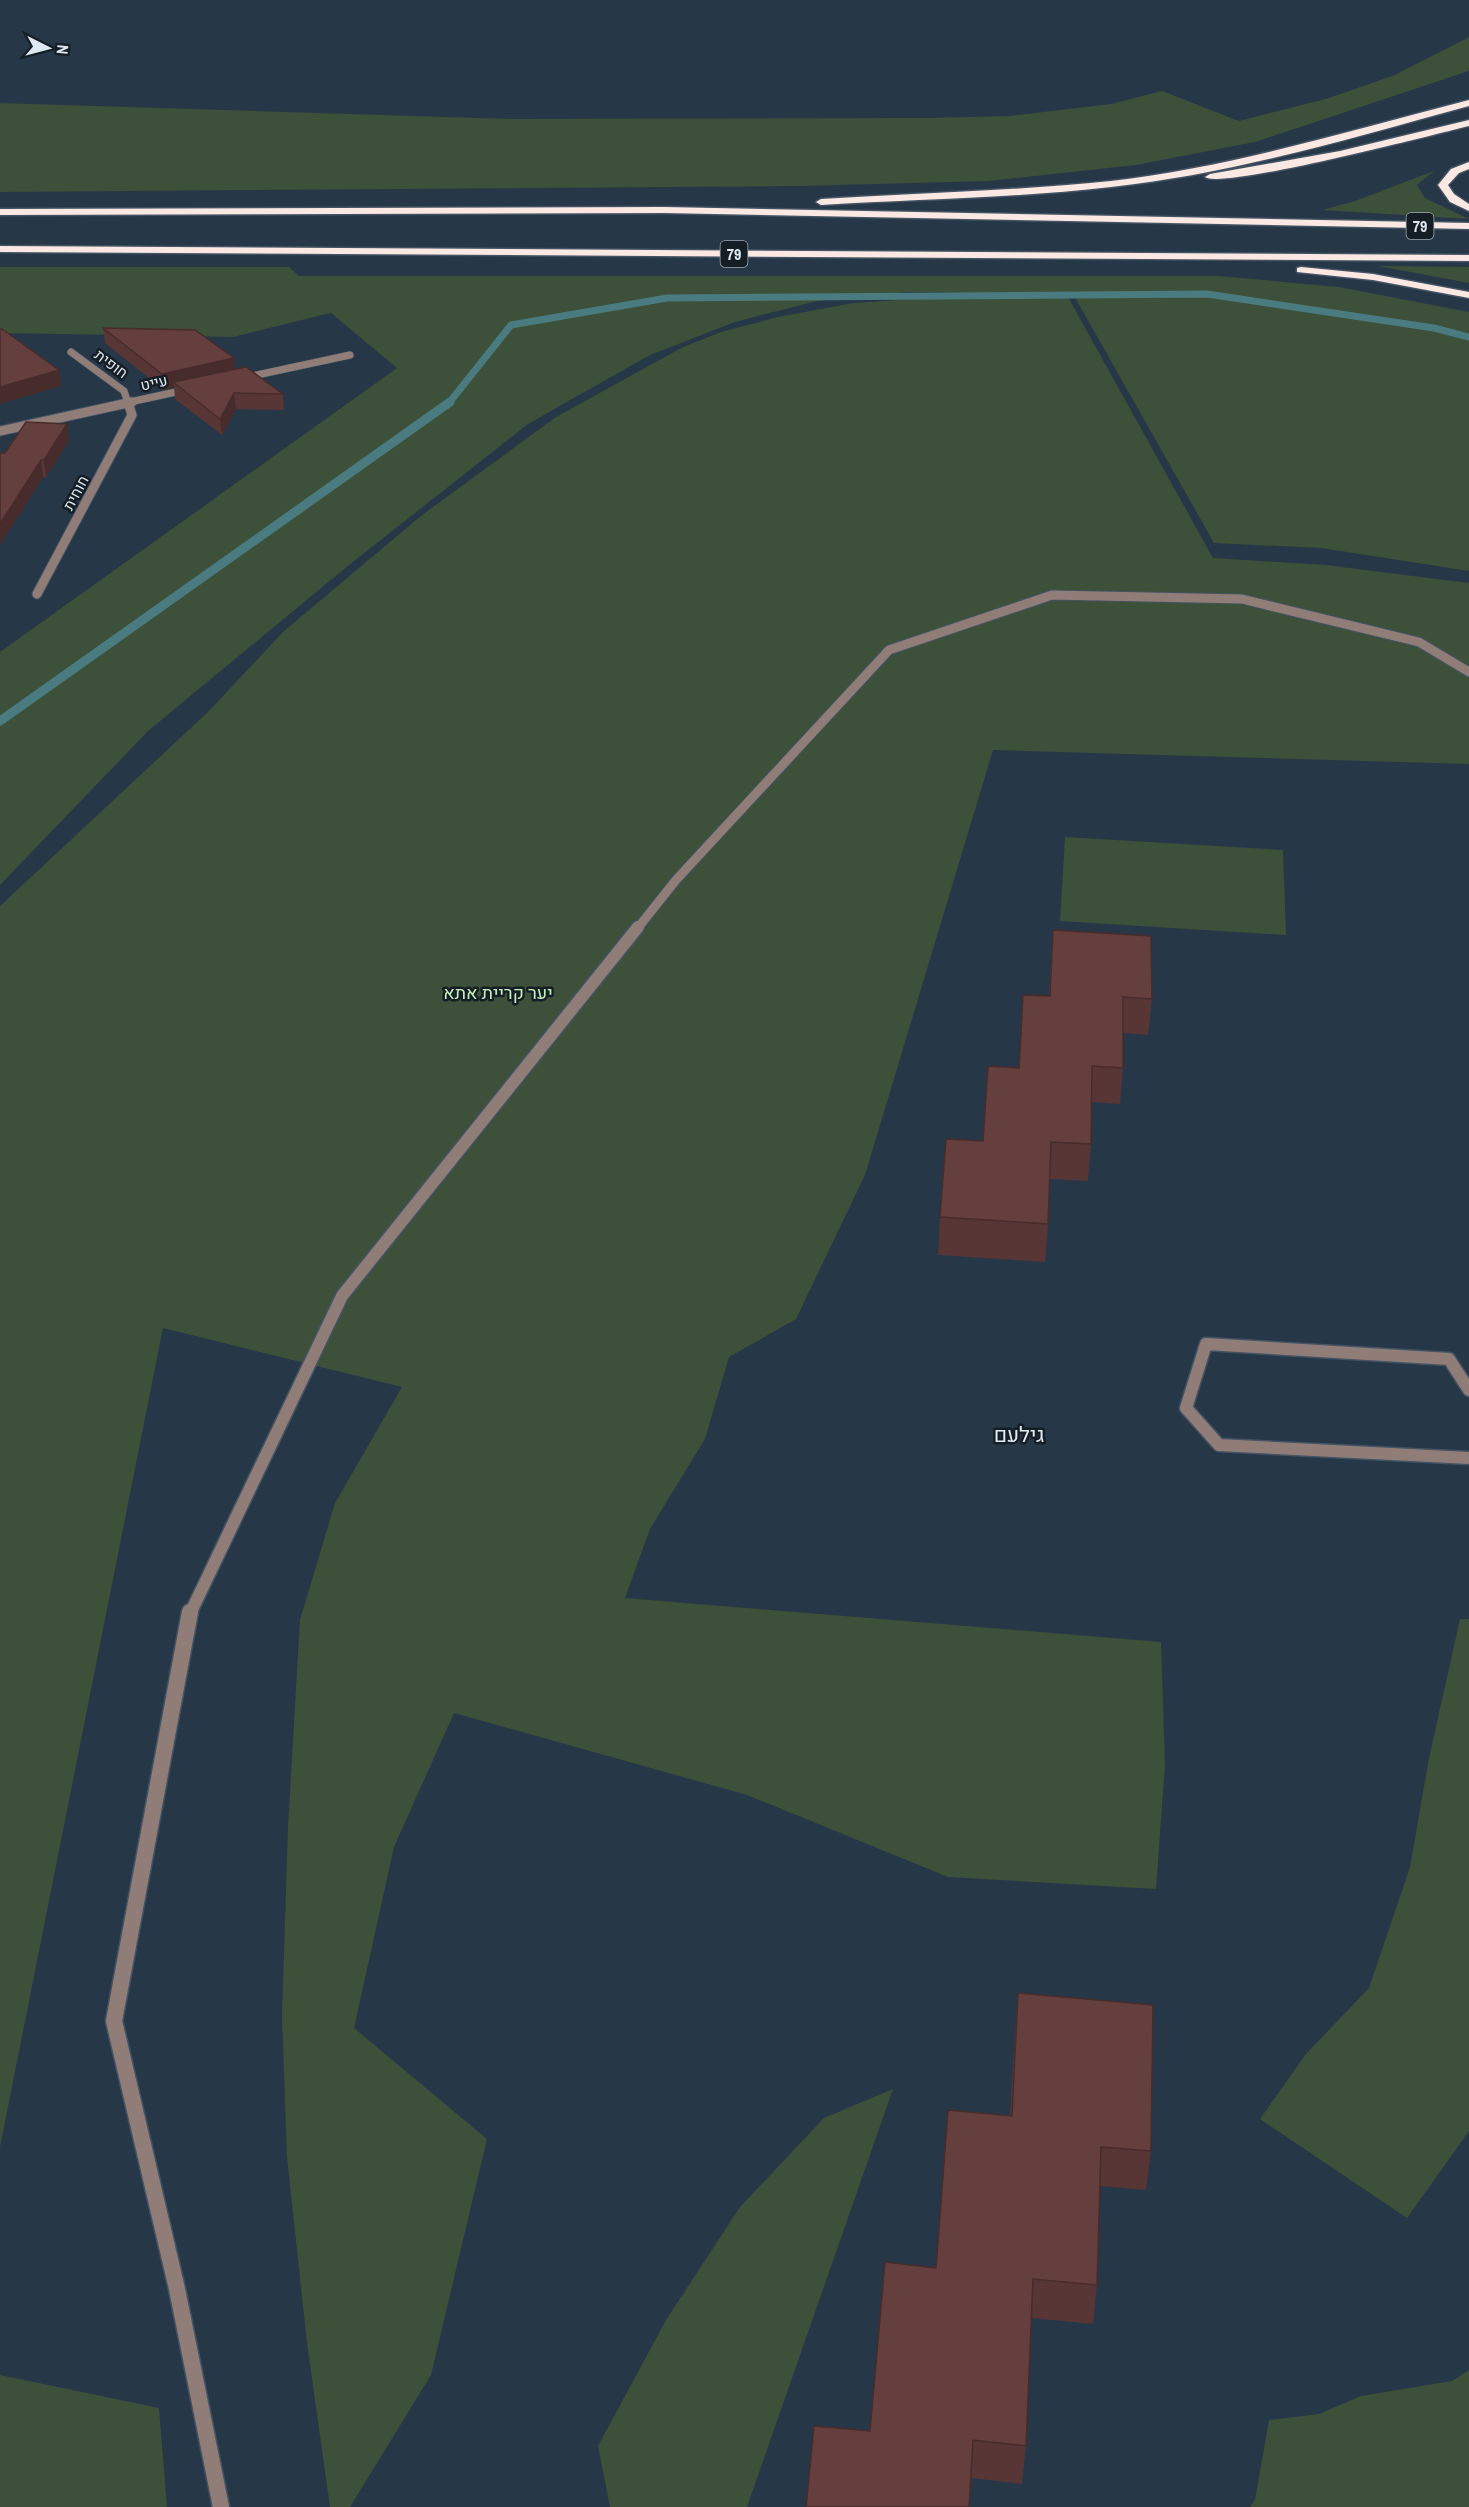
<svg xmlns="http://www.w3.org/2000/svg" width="1469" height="2507" font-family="'Archivo Narrow',Heebo,sans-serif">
	<rect width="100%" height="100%" fill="#263748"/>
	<!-- green -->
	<path fill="#3d5039" d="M1469,37V71L1255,142L1136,165L989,181L800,186L0,192V103L509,119L931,118L1009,116L1111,104L1162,91L1239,121L1329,98L1395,75Z
		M1434,171L1417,185L1425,198L1469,219L1322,210L1355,201Z
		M1378,266L1469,267V283Z
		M0,267H289L299,276H1219L1339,287L1469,312V571L1321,548L1214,543L1073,294L907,292L817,301L735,322L650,355L528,424L349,565L148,731L0,885V652L397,368L331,313L233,337L0,333Z
		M1068,297L1213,558L1326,565L1469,583V764L993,750L865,1175L796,1319L729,1357L705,1439L650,1529L625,1598L1161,1642L1165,1765L1156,1889L948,1877L747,1795L454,1713L394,1847L354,2028L487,2139L431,2375L350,2507H330L307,2343L287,2157L282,2016L288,1826L300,1620L335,1503L402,1387L163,1328L0,2147V906L209,711L284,631L422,515L556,417L683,347L721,332L778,317L853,303L930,298Z
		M1065,837L1283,850L1286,935L1060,921Z
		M1460,1619H1469V2131L1407,2218L1260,2119L1306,2054L1369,1988L1410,1867L1429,1758Z
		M893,2089L747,2507H610L598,2446L666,2320L740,2207L824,2118Z
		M1469,2370V2507H1250L1255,2500L1269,2420L1319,2414L1361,2396L1452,2381Z
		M0,2375L159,2408L167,2507H0Z"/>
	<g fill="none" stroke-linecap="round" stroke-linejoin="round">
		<!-- stream-far1 -->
		<path stroke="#4a7b80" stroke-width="7" d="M449,403L511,325L667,298L1207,294L1434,328L1469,337"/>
		<!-- stream -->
		<path stroke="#4a7b80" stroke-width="9" d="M0,721L450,402"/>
		<defs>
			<path id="street-far3" d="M71,352L124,391L128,403
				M243,378L350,355
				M125,403L190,389"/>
			<path id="street-far2" d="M0,431L132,402
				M37,594L132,415L128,402
				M637,929L676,880L889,650L1052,595L1242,599L1419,642L1469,672"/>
			<path id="street-far1" d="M1469,1390L1449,1359L1206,1344L1186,1408L1219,1445L1469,1458
				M190,1614L342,1296L638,927"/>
			<path id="street" d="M190,1612L114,2021L177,2289L221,2507"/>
			<path id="highway" d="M1469,100V106C1352,138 1232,174 1111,187C1016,198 916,199 821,205L816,202L821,199C917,193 1015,191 1111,181C1232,167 1351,130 1469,100Z
				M1469,120V126C1436,134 1221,190 1205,177L1210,174L1340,151Z
				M1469,162V169L1459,173L1448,185L1454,194L1469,204V211L1450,202L1438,185L1451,169Z
				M664,207L1469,223V229L664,213L0,215V209Z
				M0,246L1469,255V261L0,252Z
				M1301,267L1373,274L1469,292V298L1373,280L1297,272V268Z"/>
		</defs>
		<!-- street-far3 casing -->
		<use href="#street-far3" stroke="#435363" stroke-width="8"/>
		<!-- street-far2 casing -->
		<use href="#street-far2" stroke="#435363" stroke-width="11"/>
		<!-- street-far1 casing -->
		<use href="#street-far1" stroke="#435363" stroke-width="15"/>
		<!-- street casing -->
		<use href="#street" stroke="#435363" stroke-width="19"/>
		<!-- highway casing -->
		<use href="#highway" stroke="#435363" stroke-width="3"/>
		<!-- street-far3 -->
		<use href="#street-far3" stroke="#907d78" stroke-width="7"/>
		<!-- street-far2 -->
		<use href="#street-far2" stroke="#907d78" stroke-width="9"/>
		<!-- street-far1 -->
		<use href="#street-far1" stroke="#907d78" stroke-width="12"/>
		<!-- street -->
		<use href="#street" stroke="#907d78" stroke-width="16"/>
		<!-- highway -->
		<use href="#highway" fill="#fbe8e3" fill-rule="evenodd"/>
	</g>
	<!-- wall -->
	<path fill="#573635" d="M103,328L235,369L283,394L284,410L236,409L222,435L175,399L174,387L164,390L105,343Z
		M67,424L69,441L46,477H43L0,545V453H5Z
		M1053,930L1152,999L1148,1035L1123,1033V1068L1120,1104L1092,1102L1091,1144L1088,1181L1050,1179L1048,1224L1045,1262L938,1255L940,1217L983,1141L1019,1068L1023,995L1049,996Z
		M1018,1993L1151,2151L1146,2190L1100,2186L1097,2285L1093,2324L1031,2318L1026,2446L1022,2484L971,2478L870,2431L936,2268L1010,2116L1015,2032Z"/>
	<!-- shaded-wall -->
	<path fill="#472c2b" d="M234,358L235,374L173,382L174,387L164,390L162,374Z
		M59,370L61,386L0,404V387Z
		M234,393L236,409L222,435L220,419Z
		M67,424L69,441L46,477L44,460Z
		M41,460L43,477L0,545V524Z"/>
	<!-- building -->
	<path fill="#653f3e" stroke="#472c2b" stroke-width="1.5" d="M103,328L195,330L234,358L162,374Z
		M0,329H2L59,370L0,387Z
		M246,367L283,394L234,393L220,419L173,382Z
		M26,422L67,424L44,460H41L0,524V453H5Z
		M1053,930L1151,936L1152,999L1123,997V1068L1092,1066L1091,1144L1051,1142L1048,1224L940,1217L946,1139L983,1141L988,1066L1019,1068L1023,995L1050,996Z
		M1018,1993L1153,2005L1151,2151L1101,2147L1097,2285L1033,2279L1026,2446L973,2440L969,2507H806L814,2426L870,2431L885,2262L936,2268L948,2110L1012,2116Z"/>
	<g text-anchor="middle" stroke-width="5" stroke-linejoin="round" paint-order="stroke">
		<!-- far-street labels -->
		<g font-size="15" fill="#dee8f3" stroke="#161e25">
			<text transform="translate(111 364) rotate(37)" y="5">חופית</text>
			<text transform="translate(154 383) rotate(-12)" y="5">עייט</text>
			<text transform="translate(76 493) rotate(-62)" y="5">חוחית</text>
		</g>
		<!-- shield labels -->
		<g fill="#161e25" stroke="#a2abb5" stroke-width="1.5">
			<rect x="1406.5" y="213" width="27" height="26" rx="4.5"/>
			<rect x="720.5" y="241" width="27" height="26" rx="4.5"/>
		</g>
		<g font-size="16" font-weight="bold" fill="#dee8f3">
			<text x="1420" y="232">79</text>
			<text x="734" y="260">79</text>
		</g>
		<!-- park labels -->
		<g font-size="18" fill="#c5f0bb" stroke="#161e25">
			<text x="498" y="999">יער קריית אתא</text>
		</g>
		<!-- quarter labels -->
		<g font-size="21" fill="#dee8f3" stroke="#161e25">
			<text x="1019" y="1442">גילעם</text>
		</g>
	</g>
	<!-- north arrow -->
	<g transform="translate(48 48) rotate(96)" stroke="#161e25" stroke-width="4.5" paint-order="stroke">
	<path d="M0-4.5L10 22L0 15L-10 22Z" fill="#dee8f3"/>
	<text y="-9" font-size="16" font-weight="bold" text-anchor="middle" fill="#dee8f3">N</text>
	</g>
</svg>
